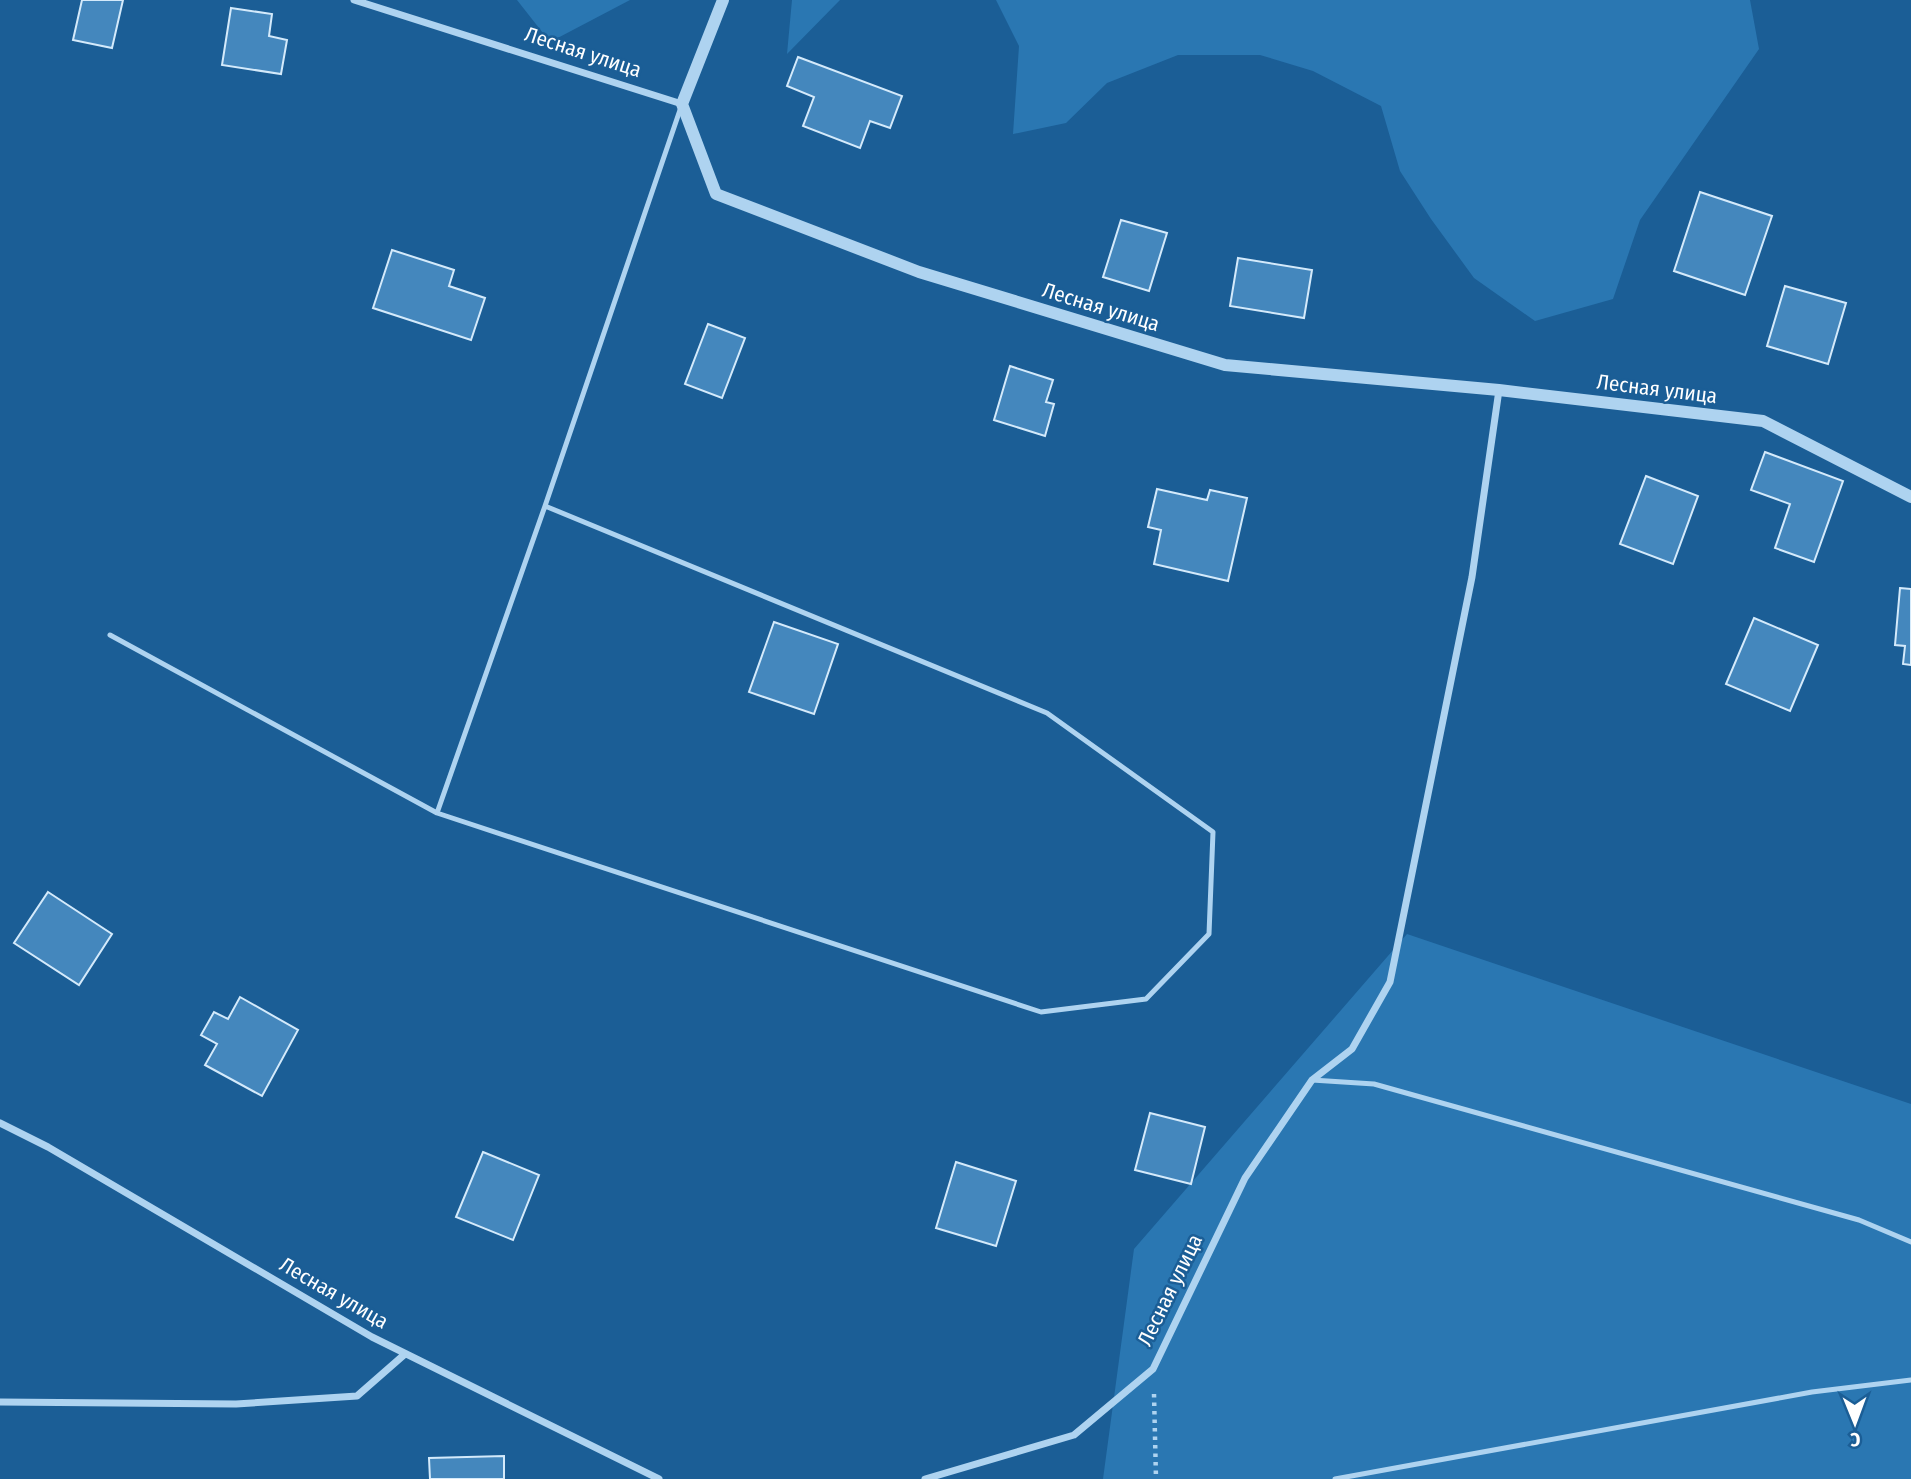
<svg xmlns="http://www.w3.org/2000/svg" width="1911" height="1479" font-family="'Fira Sans Condensed',sans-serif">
	<rect width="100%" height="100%" fill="#1b5e96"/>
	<!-- green -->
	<path fill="#2a77b2" d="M517,0H630L550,42Z
		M792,0H840L787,54Z
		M996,0H1750L1759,49L1640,220L1613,299L1535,321L1474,278L1431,219L1400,171L1381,106L1313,71L1260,55H1178L1107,83L1066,123L1013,134L1019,46Z
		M1407,934L1911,1104V1479H1103L1134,1249Z"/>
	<!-- building -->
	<path fill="#4487bd" stroke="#d4eafb" stroke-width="2" d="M82,0H123L112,48L73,40Z
		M231,8L272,14L269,36L287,40L281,74L222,65Z
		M798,57L902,96L890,128L870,121L860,148L803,126L814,97L787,86Z
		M1700,192L1772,216L1745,295L1674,271Z
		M1121,220L1167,233L1149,291L1103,277Z
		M392,250L454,270L449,286L485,298L471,340L373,308Z
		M1238,258L1312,270L1304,318L1230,306Z
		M1785,286L1846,303L1828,364L1767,346Z
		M708,324L745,338L722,398L685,384Z
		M1010,366L1053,380L1046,402L1054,404L1045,436L994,420Z
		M1765,452L1843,481L1814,562L1775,548L1790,504L1751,490Z
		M1646,476L1698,496L1673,564L1620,544Z
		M1157,489L1207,500L1210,490L1247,498L1228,581L1154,564L1161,530L1148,527Z
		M1900,588L1911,589V665L1903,664L1905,646L1895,645Z
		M1754,618L1818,645L1790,711L1726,684Z
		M774,622L838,644L814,714L749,692Z
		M48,892L112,934L79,985L14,943Z
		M240,997L298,1030L262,1096L205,1065L217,1044L201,1035L214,1012L228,1019Z
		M1150,1113L1205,1127L1191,1184L1135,1170Z
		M483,1152L539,1175L513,1240L456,1217Z
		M956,1162L1016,1181L996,1246L936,1228Z
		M504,1456V1479H430L429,1458Z"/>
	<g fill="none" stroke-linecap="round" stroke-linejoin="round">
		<!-- path -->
		<path stroke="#aed3f0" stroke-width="4.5" stroke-dasharray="3.5 5" stroke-linecap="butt" d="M1154,1394L1156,1479"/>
		<!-- service -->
		<path stroke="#aed3f0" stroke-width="5" d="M110,635L437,813L1041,1012L1146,999L1209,934L1213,832L1047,713L545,506L681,107
			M437,813L545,506
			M1312,1080L1374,1084L1859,1220L1911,1242
			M1335,1479L1812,1392L1911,1380"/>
		<!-- minor -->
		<path stroke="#aed3f0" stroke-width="7" d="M354,0L682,104
			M0,1123L48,1147L372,1337L659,1479
			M0,1402L236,1404L357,1396L405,1354
			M925,1479L1074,1435L1153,1369L1245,1178L1312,1080L1352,1049L1390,982L1472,577L1499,390"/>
		<!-- tertiary -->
		<path stroke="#aed3f0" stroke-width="12" d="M723,0L682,104L716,194L919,272L1225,365L1499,390L1763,421L1911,497"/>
	</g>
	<g text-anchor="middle" stroke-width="5" stroke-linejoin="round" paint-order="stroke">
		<!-- street labels -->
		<g font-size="21" fill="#fff" stroke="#1b5e96">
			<text transform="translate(583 52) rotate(18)" y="7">Лесная улица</text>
			<text transform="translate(1101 307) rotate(17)" y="7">Лесная улица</text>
			<text transform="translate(1657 389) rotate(7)" y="7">Лесная улица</text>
			<text transform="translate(1170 1290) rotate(-64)" y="7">Лесная улица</text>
			<text transform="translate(334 1293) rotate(30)" y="7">Лесная улица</text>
		</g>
	</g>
	<!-- north arrow -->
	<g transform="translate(1855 1423) rotate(179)" stroke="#1b5e96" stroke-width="5" paint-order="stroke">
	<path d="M0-5L12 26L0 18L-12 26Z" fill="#ffffff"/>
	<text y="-10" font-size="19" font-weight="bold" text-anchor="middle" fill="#ffffff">С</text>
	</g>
</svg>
